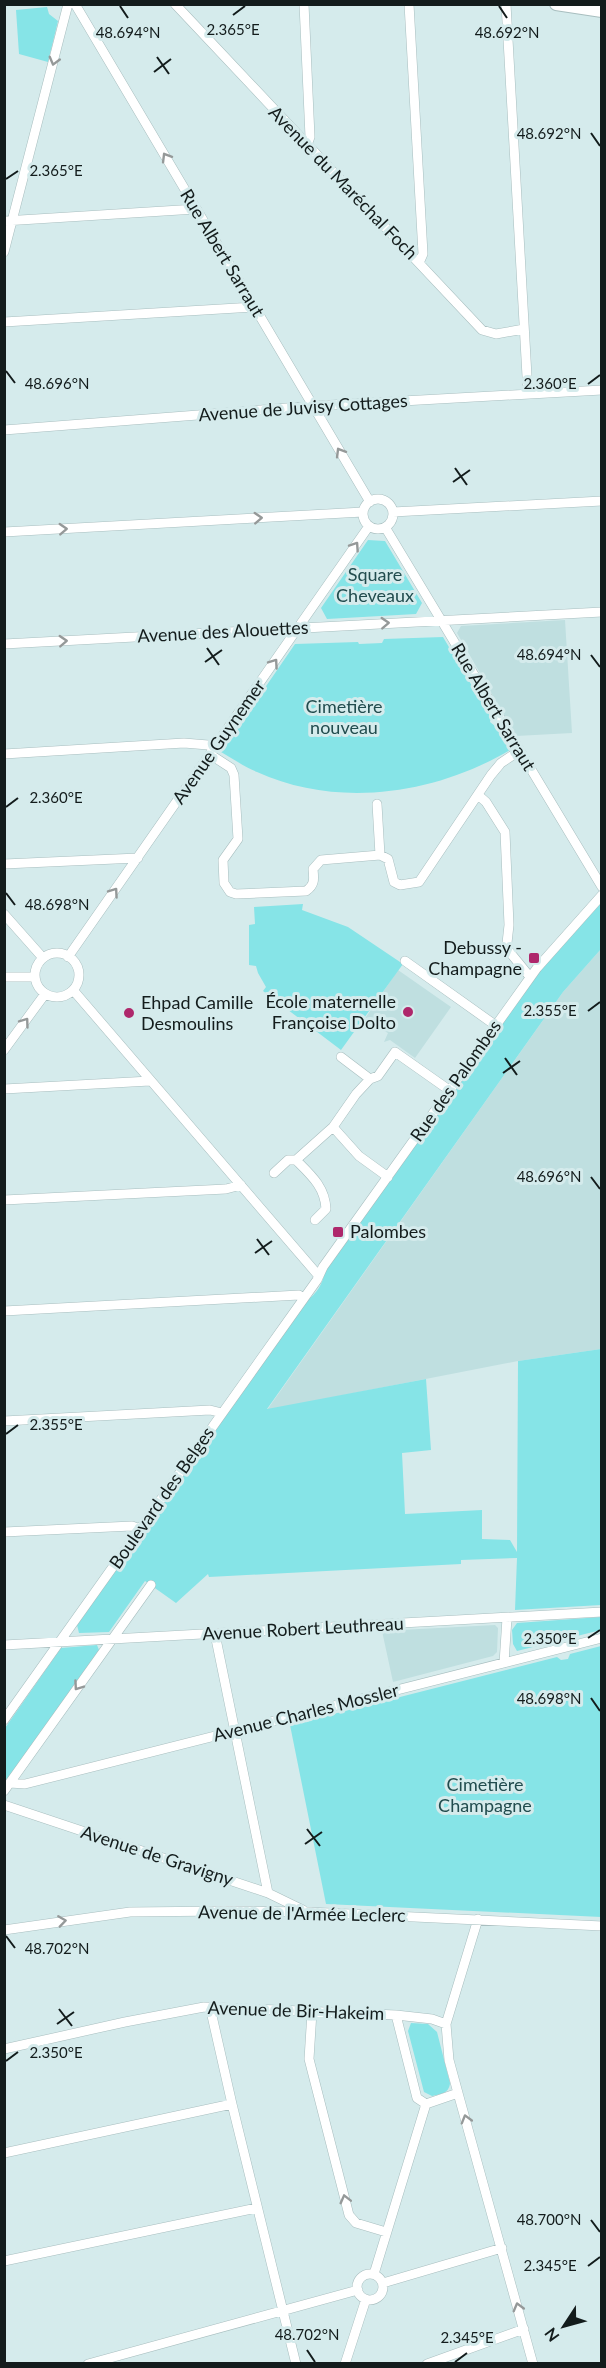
<svg xmlns="http://www.w3.org/2000/svg" width="606" height="2368" font-family="Lato,sans-serif">
	<rect width="100%" height="100%" fill="#d5ebec"/>
	<!-- built -->
	<path fill="#bfdfe0" d="M565,620L572,733L516,736L457,633L461,626Z
		M601,949V1349L518,1361L267,1410L563,992Z
		M398,970L451,1007L415,1058L390,1040L384,1042L388,1033L364,1020Z
		M495,1625L498,1628L497,1652L493,1656L393,1682L382,1631Z"/>
	<!-- green -->
	<path fill="#86e4e7" d="M47,7L49,14L58,21L48,62L19,54L16,10Z
		M368,540L385,541L422,603L416,614L327,619L321,608Z
		M443,637L491,718L490,722L495,726L510,750C436,794 338,809 257,772C245,767 233,759 221,752L295,644L358,642L359,644L382,643L384,639Z
		M601,903V949L563,992L267,1409L426,1379L431,1450L402,1453L405,1514L482,1510V1539L510,1540L517,1552L518,1361L601,1349V1605L515,1610L517,1558L461,1560V1564L209,1577L208,1574L176,1603L145,1581L109,1632L79,1633L77,1625L306,1301C317,1294 323,1283 325,1271L532,980Z
		M303,904L302,910L348,927L403,964L341,1050L263,991L266,987L258,973L256,966L249,965V925L255,924L254,907Z
		M601,1617V1630L517,1651L513,1644L512,1630L517,1623Z
		M97,1645L99,1650L5,1783V1728L61,1648Z
		M601,1646V1917L326,1904L290,1725L557,1657L561,1660L568,1659L570,1654Z
		M411,2023L428,2024L437,2032L450,2083C449,2094 440,2094 432,2096L424,2092L408,2031Z"/>
	<g fill="none" stroke-linecap="round" stroke-linejoin="round">
		<defs>
			<path id="minor" d="M75,4L370,502
				M175,4L482,330L496,334L524,329
				M304,4L310,137L307,145
				M409,4L423,254L419,263
				M506,4L528,394
				M4,221L196,209
				M4,252L68,4
				M4,322L254,307
				M4,430L313,406L602,390
				M363 514a15 15 0 1 1 30 0a15 15 0 1 1-30 0Z
				M393,512L602,501
				M385,527L602,887
				M4,532L363,512
				M4,644L602,612
				M4,754L184,743L208,745L215,748
				M211,755L231,768L234,775L238,839L223,860L224,883L230,892L236,894L306,891C315,885 314,879 313,869L321,860L380,855L388,859L394,882L400,885L419,882L491,775L501,763L519,751
				M478,795L486,802L505,832L509,925L507,943L508,950L530,977
				M377,804L380,855
				M4,864L138,858
				M4,914L43,958
				M35 975a22 22 0 1 1 44 0a22 22 0 1 1-44 0Z
				M68,957L369,526
				M405,961L495,1025
				M4,977H34
				M73,990L318,1275
				M4,1050L45,994
				M341,1057L370,1079
				M4,1089L150,1081
				M333,1127L359,1156L388,1177
				M296,1160C311,1175 325,1187 326,1209L315,1220
				M274,1173L288,1160H296L333,1127L356,1094L370,1079L378,1076L395,1052L449,1090
				M4,1200L226,1189L241,1185
				M4,1311L299,1295L304,1298
				M4,1421L210,1410L222,1413
				M4,1532L132,1526L140,1529
				M215,1634L268,1893
				M4,1645L602,1612
				M504,1663L507,1618
				M4,1720L317,1280L323,1267L537,968L602,895
				M10,1783L25,1784L602,1638
				M4,1791L151,1585
				M4,1805L268,1893L303,1910
				M4,1930L130,1912L225,1911L308,1912L602,1926
				M210,2007L232,2104L296,2364
				M312,2012L309,2059L349,2215L356,2223L386,2232
				M396,2015L417,2098L426,2104L458,2093L449,2060L446,2024L478,1919
				M4,2049L125,2022L204,2007L396,2015L432,2019L446,2024
				M458,2093L533,2364
				M4,2153L232,2104
				M4,2261L257,2208
				M357 2287a13 13 0 1 1 26 0a13 13 0 1 1-26 0Z
				M374,2274L426,2104
				M383,2283L502,2248
				M88,2364L358,2290
				M345,2364L366,2299
				M427,2364L524,2329"/>
			<path id="major" d="M556,4L602,11"/>
		</defs>
		<!-- minor casing -->
		<use href="#minor" stroke="#a8bebf" stroke-width="10"/>
		<!-- major casing -->
		<use href="#major" stroke="#a8bebf" stroke-width="14"/>
		<!-- minor -->
		<use href="#minor" stroke="#fff" stroke-width="9"/>
		<!-- major -->
		<use href="#major" stroke="#fff" stroke-width="12"/>
	</g>
	<!-- one-way arrows -->
	<defs><path id="oneway-chevron" d="M-2-3.5L2.5 0L-2 3.5" fill="none" stroke-width="1.6" stroke-linecap="round" stroke-linejoin="round" transform="scale(1.5)"/></defs>
	<g stroke="#959999">
		<use href="#oneway-chevron" transform="translate(54 61) rotate(105)"/>
		<use href="#oneway-chevron" transform="translate(166 157) rotate(-121)"/>
		<use href="#oneway-chevron" transform="translate(340 452) rotate(-121)"/>
		<use href="#oneway-chevron" transform="translate(258 518) rotate(-3)"/>
		<use href="#oneway-chevron" transform="translate(63 529) rotate(-3)"/>
		<use href="#oneway-chevron" transform="translate(355 546) rotate(-56)"/>
		<use href="#oneway-chevron" transform="translate(385 623) rotate(-3)"/>
		<use href="#oneway-chevron" transform="translate(63 641) rotate(-3)"/>
		<use href="#oneway-chevron" transform="translate(274 663) rotate(-55)"/>
		<use href="#oneway-chevron" transform="translate(114 892) rotate(-55)"/>
		<use href="#oneway-chevron" transform="translate(25 1022) rotate(-54)"/>
		<use href="#oneway-chevron" transform="translate(78 1686) rotate(125)"/>
		<use href="#oneway-chevron" transform="translate(62 1921) rotate(-8)"/>
		<use href="#oneway-chevron" transform="translate(466 2119) rotate(-106)"/>
		<use href="#oneway-chevron" transform="translate(345 2199) rotate(-104)"/>
		<use href="#oneway-chevron" transform="translate(518 2307) rotate(-105)"/>
	</g>
	<!-- ticks -->
	<path fill="none" stroke="#131c1c" stroke-width="2" d="M120,6L128,18M499,6L507,18M233,15L245,6M157,57L169,74M154,72L171,59M591,133L600,146M6,179L18,171M6,371L15,383M588,384L600,375M455,468L467,485M453,482L470,470M207,648L219,665M591,655L600,667M205,662L222,650M6,807L18,798M6,893L15,905M588,1011L600,1002M505,1058L517,1075M503,1073L520,1061M591,1177L600,1189M257,1239L269,1255M255,1253L272,1241M6,1434L18,1425M588,1638L600,1630M591,1698L600,1711M307,1829L320,1846M305,1844L322,1832M6,1936L15,1948M59,2009L72,2026M57,2024L74,2012M6,2061L18,2052M591,2220L600,2232M588,2266L600,2257M307,2350L315,2362M455,2362L467,2353"/>
	<!-- markers -->
	<g fill="#ae276b" stroke="#d5ebec" stroke-width="2">
		<rect x="528" y="952" width="12" height="12" rx="3"/>
		<circle cx="408" cy="1012" r="6"/>
		<circle cx="129" cy="1013" r="6"/>
		<rect x="332" y="1226" width="12" height="12" rx="3"/>
	</g>
	<g text-anchor="middle" stroke-width="6" stroke-linejoin="round" paint-order="stroke">
		<!-- street labels -->
		<g font-size="18" fill="#131c1c" stroke="#d5ebec">
			<text transform="translate(343 183) rotate(46)" y="6">Avenue du Maréchal Foch</text>
			<text transform="translate(222 253) rotate(59)" y="6">Rue Albert Sarraut</text>
			<text transform="translate(303 408) rotate(-4)" y="6">Avenue de Juvisy Cottages</text>
			<text transform="translate(223 632) rotate(-3)" y="6">Avenue des Alouettes</text>
			<text transform="translate(493 707) rotate(59)" y="6">Rue Albert Sarraut</text>
			<text transform="translate(219 742) rotate(-55)" y="6">Avenue Guynemer</text>
			<text transform="translate(456 1081) rotate(-55)" y="6">Rue des Palombes</text>
			<text transform="translate(162 1498) rotate(-55)" y="6">Boulevard des Belges</text>
			<text transform="translate(303 1629) rotate(-3)" y="6">Avenue Robert Leuthreau</text>
			<text transform="translate(306 1713) rotate(-14)" y="6">Avenue Charles Mossler</text>
			<text transform="translate(157 1856) rotate(18)" y="6">Avenue de Gravigny</text>
			<text transform="translate(302 1914) rotate(1)" y="6">Avenue de l'Armée Leclerc</text>
			<text transform="translate(296 2011) rotate(2)" y="6">Avenue de Bir-Hakeim</text>
		</g>
		<!-- park labels -->
		<g font-size="18" fill="#214c4e" stroke="#d5ebec">
			<text x="375" y="581">Square<tspan x="375" dy="21">Cheveaux</tspan></text>
			<text x="344" y="713">Cimetière<tspan x="344" dy="21">nouveau</tspan></text>
			<text x="485" y="1791">Cimetière<tspan x="485" dy="21">Champagne</tspan></text>
		</g>
		<!-- poi labels -->
		<g font-size="18" fill="#131c1c" stroke="#d5ebec" text-anchor="end">
			<text x="522" y="954">Debussy -<tspan x="522" dy="21">Champagne</tspan></text>
			<text x="396" y="1008">École maternelle<tspan x="396" dy="21">Françoise Dolto</tspan></text>
			<text x="141" y="1009" text-anchor="start">Ehpad Camille<tspan x="141" dy="21">Desmoulins</tspan></text>
			<text x="350" y="1238" text-anchor="start">Palombes</text>
		</g>
	</g>
	<g font-size="15" text-anchor="middle" fill="#131c1c" stroke="#d5ebec" stroke-width="6" stroke-linejoin="round" paint-order="stroke">
		<text x="233" y="35">2.365°E</text>
		<text x="128" y="38">48.694°N</text>
		<text x="507" y="38">48.692°N</text>
		<text x="549" y="139">48.692°N</text>
		<text x="56" y="176">2.365°E</text>
		<text x="57" y="389">48.696°N</text>
		<text x="550" y="389">2.360°E</text>
		<text x="549" y="660">48.694°N</text>
		<text x="56" y="803">2.360°E</text>
		<text x="57" y="910">48.698°N</text>
		<text x="550" y="1016">2.355°E</text>
		<text x="549" y="1182">48.696°N</text>
		<text x="56" y="1430">2.355°E</text>
		<text x="550" y="1644">2.350°E</text>
		<text x="549" y="1704">48.698°N</text>
		<text x="57" y="1954">48.702°N</text>
		<text x="56" y="2058">2.350°E</text>
		<text x="549" y="2225">48.700°N</text>
		<text x="550" y="2271">2.345°E</text>
		<text x="307" y="2340">48.702°N</text>
		<text x="467" y="2343">2.345°E</text>
	</g>
	<!-- border -->
	<rect width="606" height="2368" fill="none" stroke="#131c1c" stroke-width="12"/>
	<!-- north arrow -->
	<g transform="translate(564 2326) rotate(234)" stroke="#d5ebec" stroke-width="4.5" paint-order="stroke">
	<path d="M0-4.5L10 22L0 15L-10 22Z" fill="#131c1c"/>
	<text y="-9" font-size="16" font-weight="bold" text-anchor="middle" fill="#131c1c">N</text>
	</g>
</svg>
